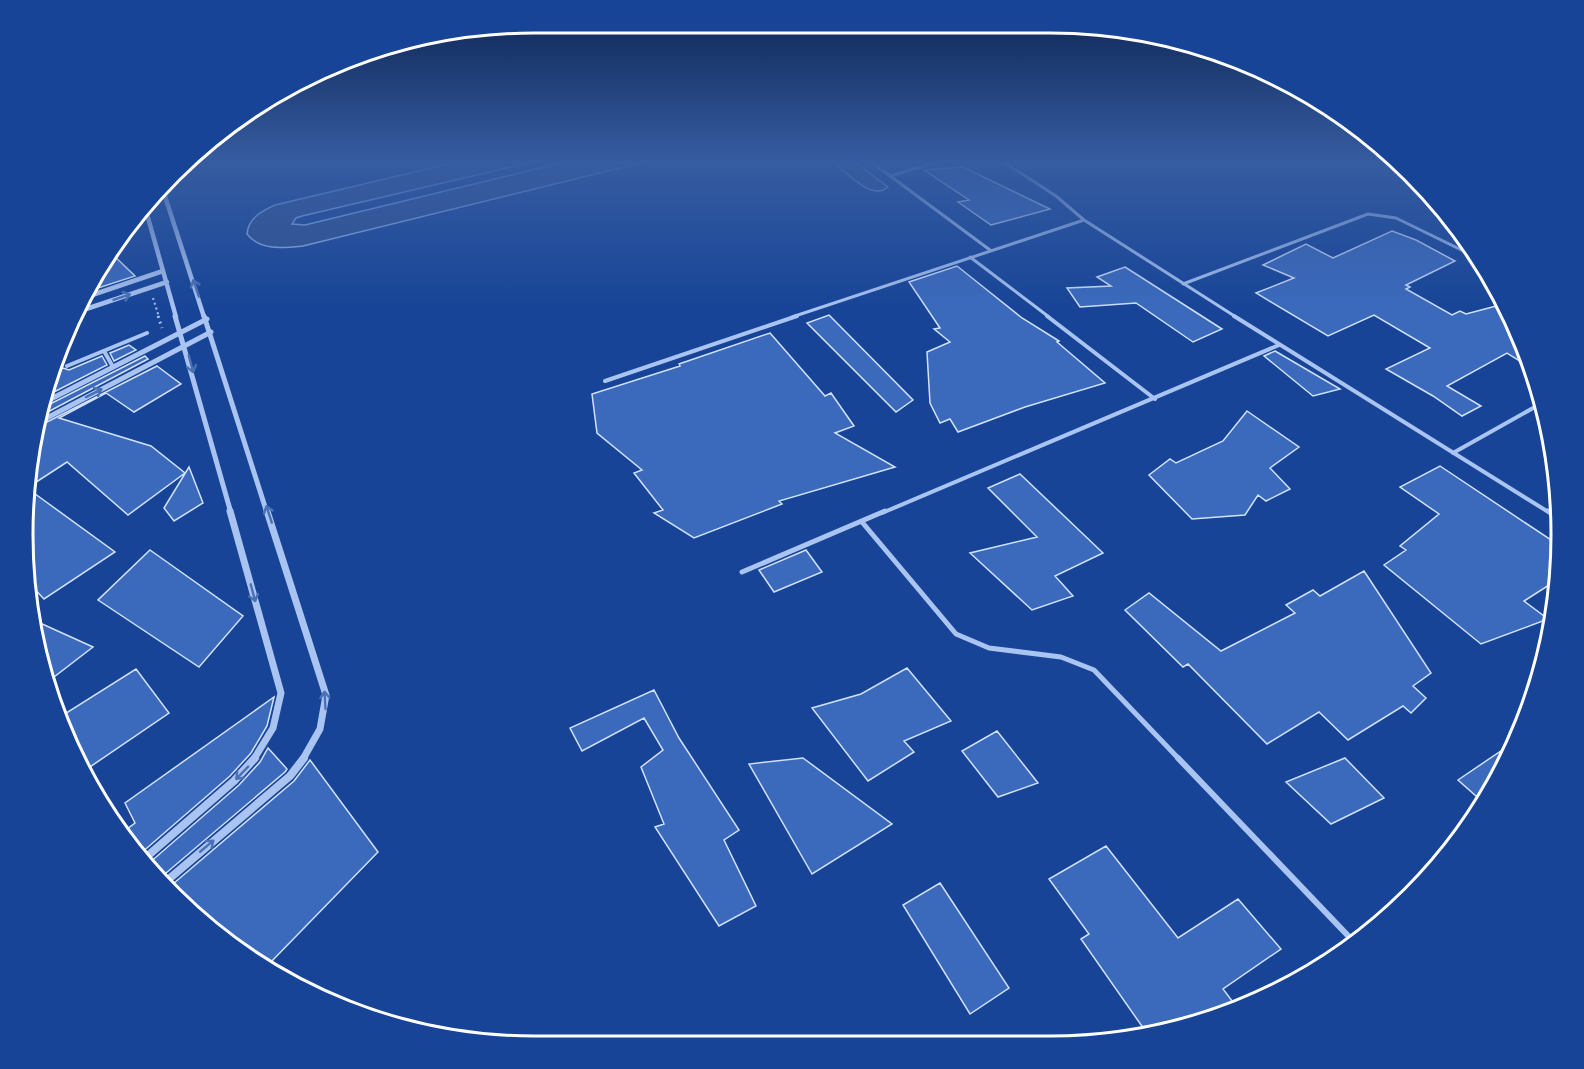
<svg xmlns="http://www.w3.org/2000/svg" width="1584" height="1069" font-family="Karla,sans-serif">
	<rect width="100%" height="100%" fill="#174497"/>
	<!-- water -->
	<path fill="#30508e" stroke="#9cbdf4" stroke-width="1.5" d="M461,161H537L302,216L296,218L292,224L305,225L569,161H648L303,246C284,248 260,251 247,234C248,218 262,211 275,205Z
		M832,161H853L888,187C872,202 845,171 832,161Z"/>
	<!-- building -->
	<path fill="#3b6abd" stroke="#d1e1fc" stroke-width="1.5" d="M963,167L1050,209L991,225L958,202L969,200L924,170Z
		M1392,231L1416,240L1455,261L1406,285L1410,287L1406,289L1452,315L1460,311L1466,314L1504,304L1522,338L1531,368L1507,353L1447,386L1481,406L1462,416L1433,396L1386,369L1430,348L1374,315L1328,336L1256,293L1294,278L1263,265L1306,244L1333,258Z
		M111,253L135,276L89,291Z
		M957,266L1022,318L1059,341L1057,342L1105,383L1025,407L958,432L950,419L940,423L930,403L927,352L950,342L934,329L940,328L909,282Z
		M1125,267L1222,329L1193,342L1136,303L1080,307L1067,288L1111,286L1097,277Z
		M829,315L913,400L896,412L807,323Z
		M770,333L825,396L831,393L854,426L835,433L895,467L779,501L782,504L694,538L654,513L663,510L634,473L642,470L597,433L592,394L680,366L679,364Z
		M129,345L136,350L114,361L110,353Z
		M1275,351L1340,389L1313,396L1264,356Z
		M102,356L107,365L48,395L54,372L63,368L69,370Z
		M145,356L148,359L44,414L46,406Z
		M157,366L181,384L134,412L106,393L59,418L151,446L185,473L128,515L67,462L27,488L41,425Z
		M1247,411L1299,447L1270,468L1290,489L1266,501L1258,495L1245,515L1192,519L1149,475L1170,459L1176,463L1223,441Z
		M1440,466L1560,546L1557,580L1524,601L1548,619L1481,644L1384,565L1406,550L1400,546L1439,514L1400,487Z
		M189,467L203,503L174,521L164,508Z
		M1020,474L1103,553L1055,576L1073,596L1032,610L970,553L1037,537L988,488Z
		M27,488L115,552L44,599L29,583L24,501Z
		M150,550L243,616L199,667L98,600Z
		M806,550L822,572L774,592L759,570Z
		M1364,571L1431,673L1413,686L1426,698L1411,713L1403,706L1348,740L1319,712L1267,744L1188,664L1183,667L1125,610L1149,593L1221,651L1295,613L1286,605L1313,590L1320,596Z
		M40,623L93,647L50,680L32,635V628Z
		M907,668L951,721L904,741L914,752L868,781L812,708L861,694Z
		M136,669L169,713L84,771L63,715Z
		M654,690L679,738L739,830L724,840L756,906L719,926L655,827L664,824L641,767L663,750L644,718L582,751L570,728Z
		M274,697L267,726L251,753L230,776L140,854L123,832L135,823L125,803Z
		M997,731L1038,783L998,797L962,751Z
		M1517,740L1484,803L1458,780Z
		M268,748L287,769L285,772L159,879L148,864L239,785L260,762Z
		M803,758L892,824L812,874L749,764Z
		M1345,758L1384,798L1331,824L1286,782Z
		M310,760L378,852L268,965L173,897L167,889L294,781Z
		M1106,846L1178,938L1238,899L1281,949L1223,989L1239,1010L1163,1033L1157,1025L1146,1032L1081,939L1089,934L1049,879Z
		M940,883L1009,988L970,1014L903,905Z"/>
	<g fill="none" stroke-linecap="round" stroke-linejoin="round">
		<!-- path-far1 -->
		<path stroke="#aac4f1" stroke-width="2" stroke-dasharray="2 3" stroke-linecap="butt" d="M153,298L159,317"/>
		<!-- path -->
		<path stroke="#aac4f1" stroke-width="3" stroke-dasharray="2 4" stroke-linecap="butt" d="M158,316L162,328"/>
		<!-- service-far3 -->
		<path stroke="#aac4f1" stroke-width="3" d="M870,161L990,250
			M1002,161L1056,196L1084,220L1236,317
			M890,176L941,161
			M970,257L1049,317
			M1183,284L1368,214L1396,218L1480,259
			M792,317L1084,220"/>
		<!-- service-far2 -->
		<path stroke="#aac4f1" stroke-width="4" d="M1047,316L1155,399
			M1234,316L1550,513
			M104,351L113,367
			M67,366L147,333
			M605,381L797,316
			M1453,453L1542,403
			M882,513L1279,345"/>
		<!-- service-far1 -->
		<path stroke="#aac4f1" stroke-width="5" d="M1548,511L1560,519
			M862,522L956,634L989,648L1061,657L1094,670L1179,759
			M742,572L885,511"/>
		<!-- service -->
		<path stroke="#aac4f1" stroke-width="6" d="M1178,758L1355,943"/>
		<!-- minor-far3 -->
		<path stroke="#aac4f1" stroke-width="4.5" d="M163,190L204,317
			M145,207L176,317
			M86,297L163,271
			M77,312L167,282"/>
		<!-- minor-far2 -->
		<path stroke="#aac4f1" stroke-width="5" d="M175,316L231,513
			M204,316L267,513
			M47,401L207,319
			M43,420L211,332"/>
		<!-- minor-far1 -->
		<path stroke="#aac4f1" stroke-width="7" d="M230,511L281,693L273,728L254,759
			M267,511L326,695L320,729L303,759"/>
		<!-- minor -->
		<path stroke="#aac4f1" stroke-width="8" d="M144,859L234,781L255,758
			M163,884L290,776L304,758"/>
	</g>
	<!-- one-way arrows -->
	<defs><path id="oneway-shaft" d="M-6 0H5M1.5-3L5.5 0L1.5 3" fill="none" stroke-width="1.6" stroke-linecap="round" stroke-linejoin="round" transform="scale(1.5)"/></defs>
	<g stroke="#4a71b6">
		<use href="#oneway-shaft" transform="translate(196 288) rotate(-109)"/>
		<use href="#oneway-shaft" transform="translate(122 297) rotate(-19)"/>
		<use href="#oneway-shaft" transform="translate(191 364) rotate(75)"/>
		<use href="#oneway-shaft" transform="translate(94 393) rotate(-27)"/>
		<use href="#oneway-shaft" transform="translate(269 514) rotate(-108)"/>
		<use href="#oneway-shaft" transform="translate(253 593) rotate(75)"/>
		<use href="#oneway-shaft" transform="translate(325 700) rotate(-93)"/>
		<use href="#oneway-shaft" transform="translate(242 773) rotate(134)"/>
		<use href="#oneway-shaft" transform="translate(207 846) rotate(-40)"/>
	</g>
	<!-- sky -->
	<linearGradient id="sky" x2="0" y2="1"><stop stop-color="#0d2553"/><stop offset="0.52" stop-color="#365ca1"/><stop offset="1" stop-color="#365ca1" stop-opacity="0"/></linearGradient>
	<rect width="1584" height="311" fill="url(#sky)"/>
	<!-- crop -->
	<path d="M0 0H1584V1069H0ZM534 33H1050A501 501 0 0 1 1551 534V535A501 501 0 0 1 1050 1036H534A501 501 0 0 1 33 535V534A501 501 0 0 1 534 33Z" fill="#174497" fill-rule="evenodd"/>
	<path fill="none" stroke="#fff" stroke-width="3" d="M534 33H1050A501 501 0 0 1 1551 534V535A501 501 0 0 1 1050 1036H534A501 501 0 0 1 33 535V534A501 501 0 0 1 534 33Z"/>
</svg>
